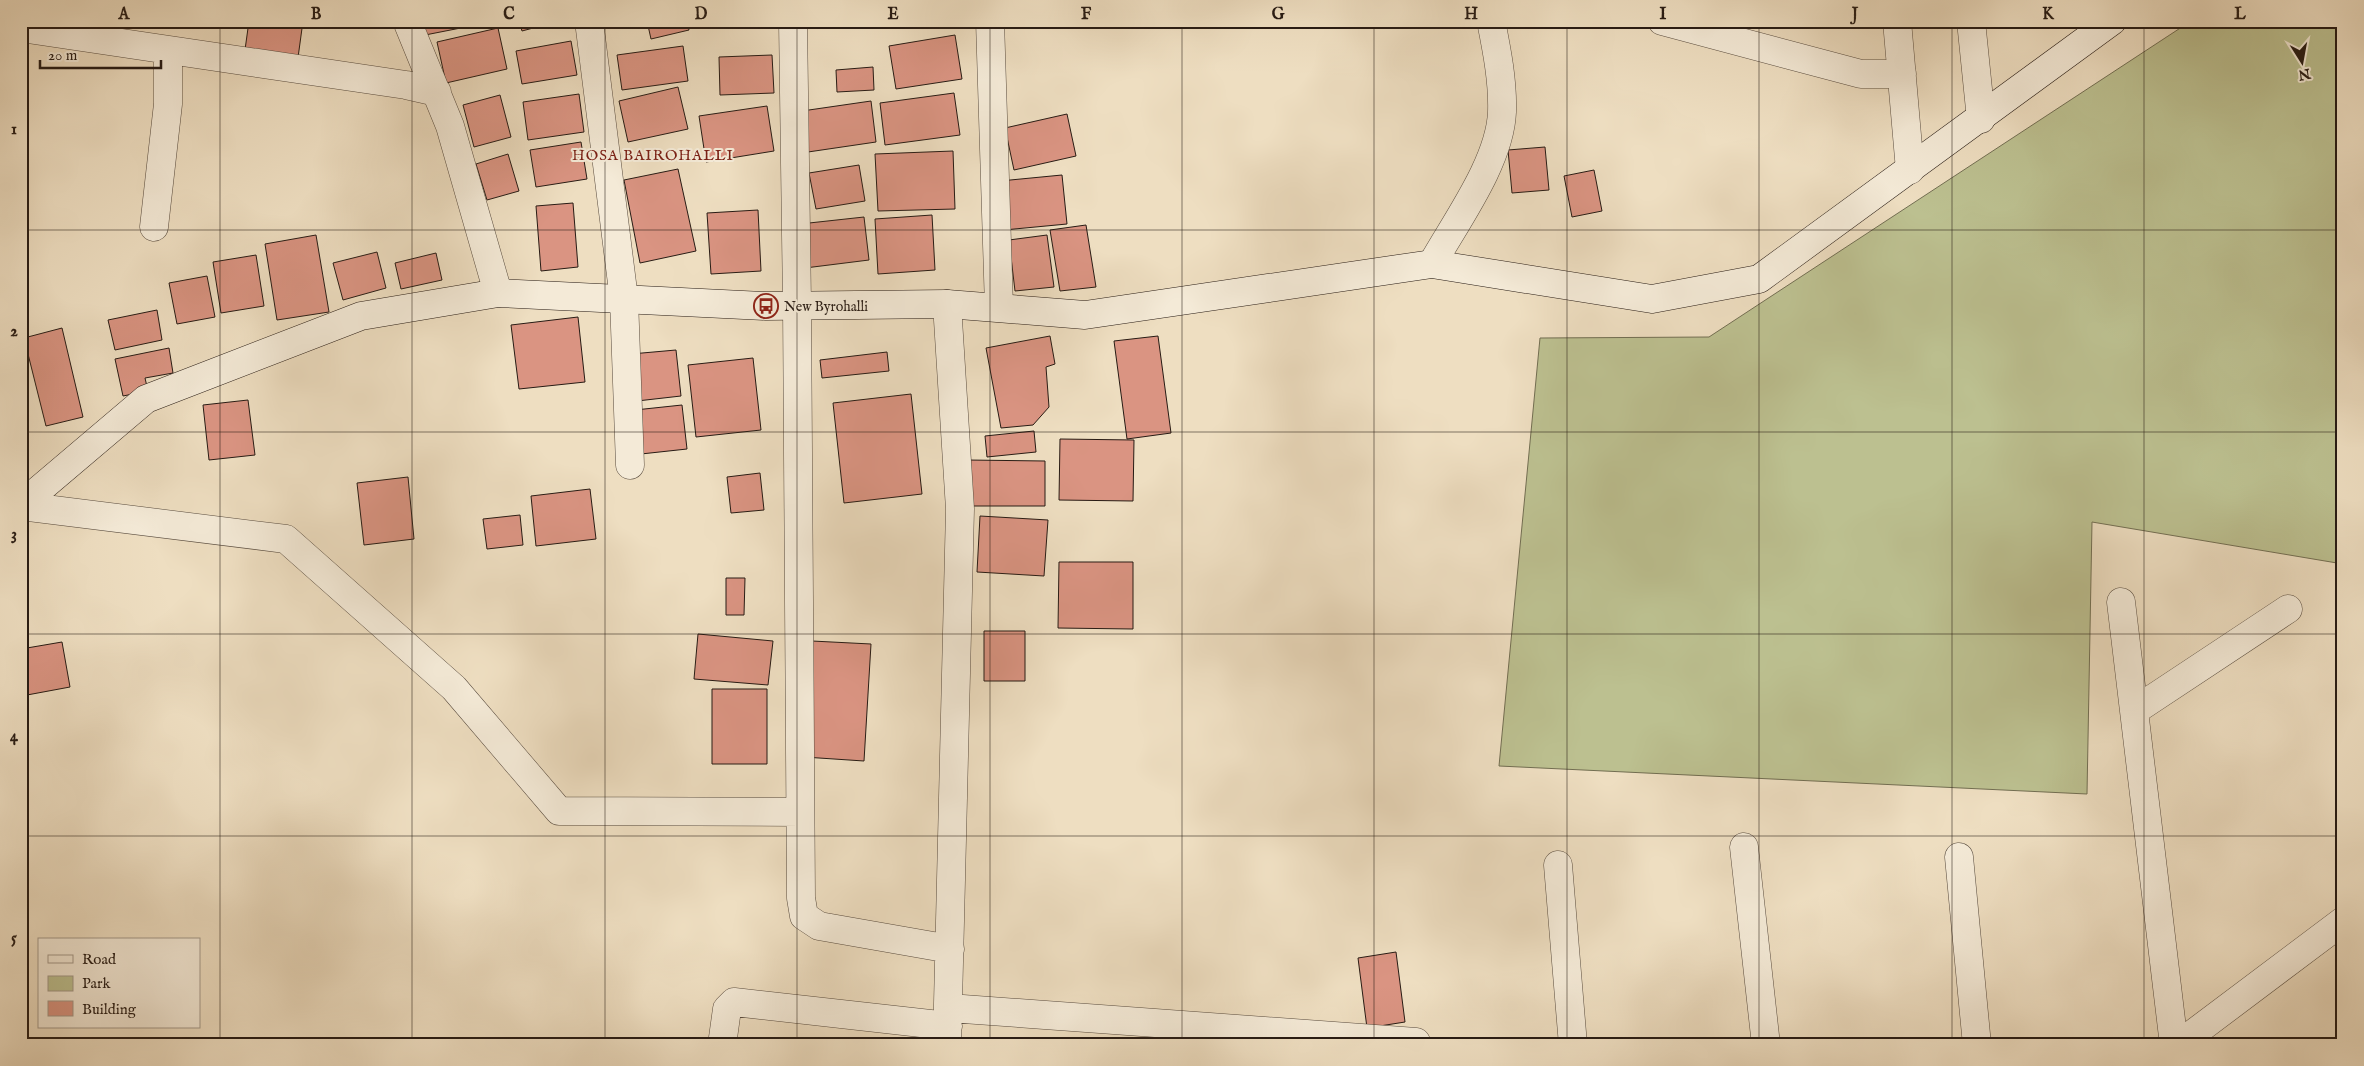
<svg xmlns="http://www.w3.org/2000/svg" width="2364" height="1066" font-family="'IM FELL English',serif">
	<rect width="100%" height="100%" fill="#eedec1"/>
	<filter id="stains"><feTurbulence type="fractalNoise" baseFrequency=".004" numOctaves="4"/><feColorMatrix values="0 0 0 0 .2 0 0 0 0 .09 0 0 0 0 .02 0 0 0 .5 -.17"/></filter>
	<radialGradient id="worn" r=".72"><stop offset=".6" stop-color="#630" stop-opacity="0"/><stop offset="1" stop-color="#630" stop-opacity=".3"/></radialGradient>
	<!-- green -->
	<path fill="#bcc090" stroke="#726e52" d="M2191,21H2343V564L2092,522L2087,794L1499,766L1540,338L1709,337Z"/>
	<!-- building -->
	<path fill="#da9482" stroke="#271b14" d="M249,21H303L297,65L244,57Z
		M417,21H481V24L420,36Z
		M519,21H547L548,24L522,31Z
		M647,21H687L689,30L651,39Z
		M498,28L507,69L446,83L437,42Z
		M955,35L962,79L896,89L889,46Z
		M571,41L577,75L522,84L516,51Z
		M683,46L688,81L622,90L617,55Z
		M772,55L774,93L720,95L719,57Z
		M873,67L874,90L837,92L836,70Z
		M678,87L688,129L628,142L619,101Z
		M954,93L960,135L885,145L880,103Z
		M579,94L584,132L528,140L523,102Z
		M500,95L511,137L474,147L463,105Z
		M871,101L876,142L808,152L802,111Z
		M767,106L774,151L706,162L699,116Z
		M1067,114L1076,156L1014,170L1005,128Z
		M581,142L587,179L536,187L530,150Z
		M1545,147L1549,190L1512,193L1508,150Z
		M953,151L955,209L878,211L875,154Z
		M508,154L519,191L487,200L476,164Z
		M859,165L865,201L816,209L809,173Z
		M678,169L696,251L640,263L624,180Z
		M1594,170L1602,211L1572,217L1564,176Z
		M1062,175L1067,224L1004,230L1000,181Z
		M573,203L578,267L541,271L536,206Z
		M758,210L761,271L711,274L707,213Z
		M932,215L935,270L878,274L875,219Z
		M864,217L869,260L805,268L800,224Z
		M1086,225L1096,287L1060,291L1050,230Z
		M316,235L329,312L277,320L265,244Z
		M1047,235L1054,287L1015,291L1009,240Z
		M21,237L25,238L21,288Z
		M377,252L386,288L343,300L333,263Z
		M436,253L442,280L401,289L395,263Z
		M256,255L264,306L221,313L213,262Z
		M207,276L215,317L177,324L169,283Z
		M157,310L162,340L115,350L108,320Z
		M578,317L585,382L519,389L511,325Z
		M62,328L83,417L46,426L24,338Z
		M1050,336L1055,364L1046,367L1049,407L1033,425L1001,428L986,348Z
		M1158,336L1171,433L1127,439L1114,341Z
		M169,348L173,373L145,378L148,391L123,396L115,359Z
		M676,350L681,396L637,401L631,354Z
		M887,352L889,371L822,378L820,360Z
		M753,358L761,430L696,437L688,365Z
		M911,394L922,494L844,503L833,403Z
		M248,400L255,455L209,460L203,405Z
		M682,405L687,449L641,454L635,410Z
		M1034,431L1036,452L987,457L985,436Z
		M1060,439L1134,440L1133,501L1059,500Z
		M967,460L1045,461V506H967Z
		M760,473L764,510L731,513L727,477Z
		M408,477L414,539L364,545L357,483Z
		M590,489L596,539L536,546L531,496Z
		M520,515L523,545L487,549L483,519Z
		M980,516L1048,520L1044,576L977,572Z
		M1059,562H1133V629L1058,628Z
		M726,578H745L744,615H726Z
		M984,631H1025V681H984Z
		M698,634L773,641L768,685L694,679Z
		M812,641L871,644L864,761L804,757Z
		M62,642L70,687L27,695L21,664V649Z
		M712,689H767V764H712Z
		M1396,952L1405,1022L1367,1028L1358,958Z"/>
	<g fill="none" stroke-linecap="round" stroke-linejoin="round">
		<defs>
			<path id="street" d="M407,21L450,126L498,293
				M589,21L624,299L630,465
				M793,21L797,304L801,898L804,916L819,926L950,949
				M990,21L999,307
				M1662,21L1861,74H1902
				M1897,21L1910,170
				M1971,21L1981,119
				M21,28L406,85L437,92
				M154,227L168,104V50
				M1432,264C1456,221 1500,162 1502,112C1503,82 1497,51 1491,21
				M21,506L286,539L454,688L559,811L800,812
				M2121,602L2174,1045
				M2134,711L2288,609
				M1744,847L1766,1045
				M1959,857L1977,1045
				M1558,865L1573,1045
				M949,1008L1416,1042
				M722,1045L727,1009L734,1002L948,1026
				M947,1045L960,509L947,304
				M2178,1045L2343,921"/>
			<path id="secondary" d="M21,505L146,399L361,316L498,293L766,306L947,304L1085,315L1432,264L1652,299L1759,279L2112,21"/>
		</defs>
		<!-- street casing -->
		<use href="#street" stroke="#594c3f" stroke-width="29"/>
		<!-- secondary casing -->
		<use href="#secondary" stroke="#271b14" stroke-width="29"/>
		<!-- street -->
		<use href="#street" stroke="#f4ead7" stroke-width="28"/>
		<!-- secondary -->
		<use href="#secondary" stroke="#f4ead7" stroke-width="28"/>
	</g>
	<!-- grid -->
	<path fill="none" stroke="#271b14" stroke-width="1" stroke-opacity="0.55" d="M220,21V1045M412,21V1045M605,21V1045M797,21V1045M990,21V1045M1182,21V1045M1374,21V1045M1567,21V1045M1759,21V1045M1952,21V1045M2144,21V1045M21,230H2343M21,432H2343M21,634H2343M21,836H2343"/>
	<!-- icons -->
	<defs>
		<symbol id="bus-ring" viewBox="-11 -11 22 22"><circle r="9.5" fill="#f4ead7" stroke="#8f2418" stroke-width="1.5"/><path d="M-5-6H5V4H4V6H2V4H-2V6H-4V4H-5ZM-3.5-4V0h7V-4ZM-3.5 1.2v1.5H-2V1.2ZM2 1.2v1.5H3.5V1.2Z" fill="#8f2418"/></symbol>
	</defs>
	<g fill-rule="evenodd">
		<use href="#bus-ring" x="752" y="292" width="28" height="28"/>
	</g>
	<g text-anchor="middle" stroke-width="4" stroke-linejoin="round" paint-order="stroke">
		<!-- poi labels -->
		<g font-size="14" fill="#271b14" stroke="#f4ead7" text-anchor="start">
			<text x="784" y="311">New Byrohalli</text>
		</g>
		<!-- neighbourhood labels -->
		<g font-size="15" letter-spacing="1" fill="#7a1f14" stroke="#f4ead7">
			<text x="653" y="160">HOSA BAIROHALLI</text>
		</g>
	</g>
	<!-- margin -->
	<rect width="2364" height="1066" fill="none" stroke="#eedec1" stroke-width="55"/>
	<!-- legend -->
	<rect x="38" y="938" width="162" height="90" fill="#f4ead7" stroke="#a29789"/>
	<rect x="48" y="955" width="25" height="8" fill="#f4ead7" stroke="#a29789"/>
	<text x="82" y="964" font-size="15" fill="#271b14">Road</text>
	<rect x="48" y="976" width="25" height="15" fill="#bcc090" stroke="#a29789"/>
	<text x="82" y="988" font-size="15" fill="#271b14">Park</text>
	<rect x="48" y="1001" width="25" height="15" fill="#da9482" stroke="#a29789"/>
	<text x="82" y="1014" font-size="15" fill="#271b14">Building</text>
	<!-- north arrow -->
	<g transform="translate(2302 62) rotate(169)" stroke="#f4ead7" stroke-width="4" paint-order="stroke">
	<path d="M0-4L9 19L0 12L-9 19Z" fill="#271b14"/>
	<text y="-8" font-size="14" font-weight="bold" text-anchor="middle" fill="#271b14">N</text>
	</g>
	<!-- scale -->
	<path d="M40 60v8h121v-8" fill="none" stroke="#271b14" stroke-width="2.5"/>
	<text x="48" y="60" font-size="15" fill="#271b14" stroke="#f4ead7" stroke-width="4" paint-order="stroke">20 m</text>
	<rect x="28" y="28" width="2308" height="1010" fill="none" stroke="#271b14" stroke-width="2"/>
	<g font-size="16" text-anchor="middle" font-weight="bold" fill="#271b14">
		<text x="124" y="19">A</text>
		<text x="316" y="19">B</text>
		<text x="509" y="19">C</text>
		<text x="701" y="19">D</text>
		<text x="893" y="19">E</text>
		<text x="1086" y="19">F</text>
		<text x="1278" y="19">G</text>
		<text x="1471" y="19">H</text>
		<text x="1663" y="19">I</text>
		<text x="1855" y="19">J</text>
		<text x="2048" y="19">K</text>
		<text x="2240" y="19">L</text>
		<text x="14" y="134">1</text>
		<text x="14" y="336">2</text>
		<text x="14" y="539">3</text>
		<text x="14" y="741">4</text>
		<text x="14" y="943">5</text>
	</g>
	<rect width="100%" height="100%" filter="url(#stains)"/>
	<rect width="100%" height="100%" fill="url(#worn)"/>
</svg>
